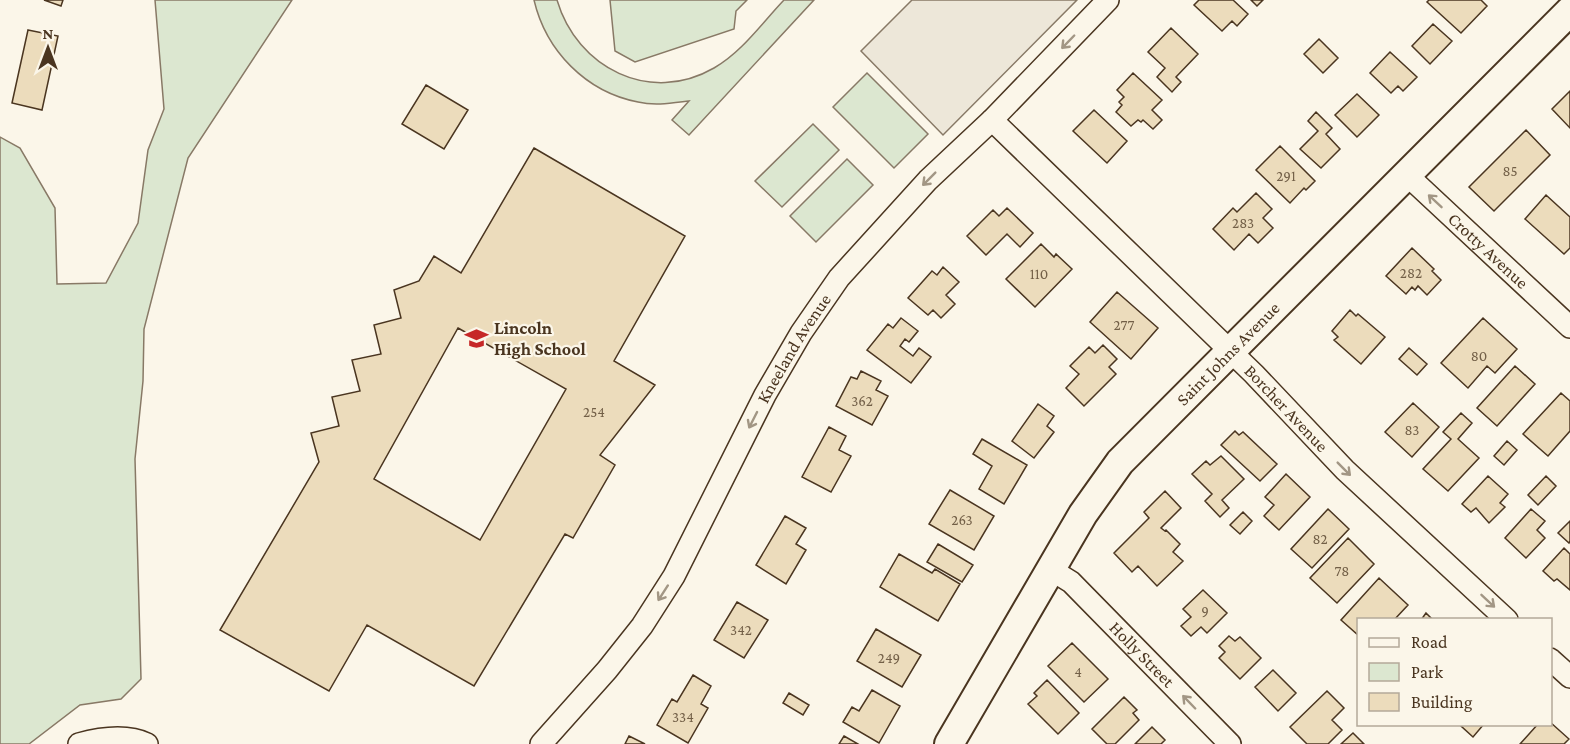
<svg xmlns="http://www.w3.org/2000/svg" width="1570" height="744" font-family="'Crimson Pro',serif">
	<rect width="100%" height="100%" fill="#fbf6e9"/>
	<!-- green -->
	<path fill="#dce7d0" stroke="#887966" stroke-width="1.5" d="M155,0H292L188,158L144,329L143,381L135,459L141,679L121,699L80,705L29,744H0V137L20,148L55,208L57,284L106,283L138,223L148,150L164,109Z
		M534,0H557C577,68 650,105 714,68C742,52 762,23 784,0H814L689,135L672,120L689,101C672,103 655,106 638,102C586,92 546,51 534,0Z
		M610,0H747L736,11L734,29L635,62L615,51Z
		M867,73L928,134L894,168L833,107Z
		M813,124L839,150L782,207L755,181Z
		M847,159L873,185L816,242L790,216Z"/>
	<!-- parking -->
	<path fill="#ede7d9" stroke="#887966" stroke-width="1.5" d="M912,0H1077L943,135L861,51Z"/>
	<!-- building -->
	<path fill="#ecdcbc" stroke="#4a3520" stroke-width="1.5" fill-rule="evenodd" d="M44,0H63L61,6Z
		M1199,0H1233L1248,14L1237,26L1232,21L1222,31L1194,5Z
		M1251,0H1263L1257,6Z
		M1429,0H1481L1487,6L1461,33L1427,2Z
		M1433,24L1452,41L1430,64L1412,46Z
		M1171,28L1198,54L1176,77L1181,82L1172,92L1157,77L1165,68L1148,52Z
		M28,30L58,36L42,110L12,103Z
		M1319,39L1338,58L1323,73L1304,54Z
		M1390,52L1417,77L1403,91L1398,86L1391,93L1370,73Z
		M1133,73L1162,100L1152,110L1162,120L1153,129L1143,120L1141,122L1138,120L1131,126L1116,112L1122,105L1119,102L1124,97L1117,90Z
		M426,85L468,110L444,149L402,124Z
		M1570,91V128L1552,109Z
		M1357,94L1379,115L1357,137L1335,115Z
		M1094,110L1127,141L1107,163L1073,131Z
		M1316,112L1332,128L1326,134L1340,149L1321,168L1300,149L1318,131L1308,121Z
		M1526,130L1550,155L1494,211L1469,187Z
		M1280,146L1315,181L1306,190L1304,188L1290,203L1256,170Z
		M534,148L685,236L614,361L655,385L600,455L615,465L573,538L565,534L474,686L367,625L329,691L220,630L319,462L311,433L339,426L332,397L360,391L352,360L381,354L374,325L401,318L394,290L419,281L434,256L461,273ZM458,328L566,389L480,540L374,479Z
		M1256,193L1272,209L1263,218L1273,228L1258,243L1249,234L1234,250L1213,229L1233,208L1237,212Z
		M1546,195L1570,217V248L1564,254L1525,219Z
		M1007,208L1033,233L1020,247L1007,234L986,255L967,236L993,210L999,216Z
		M1041,244L1054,257L1056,254L1072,269L1035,307L1006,279Z
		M1412,248L1434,269L1432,271L1441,280L1427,295L1418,286L1415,290L1412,287L1406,294L1386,276Z
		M943,267L959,282L946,295L955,304L941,318L933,310L928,315L908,298L932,271L937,275Z
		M1117,292L1158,328L1131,359L1090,322Z
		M1350,310L1356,316L1358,314L1385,337L1361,364L1334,340L1338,337L1332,331Z
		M901,318L918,331L909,342L905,339L900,346L913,356L919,348L931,357L911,383L867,350L888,324L893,328Z
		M1483,318L1517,349L1495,373L1487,366L1468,388L1441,363Z
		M1103,345L1117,359L1109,367L1116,374L1084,406L1066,388L1079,374L1070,366L1089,347L1095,353Z
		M1409,348L1427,364L1417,375L1399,359Z
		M1515,366L1535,384L1497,426L1477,408Z
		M861,371L881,381L876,390L888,396L872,425L836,406L851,377L857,379Z
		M1561,393L1570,401V431L1548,456L1523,434Z
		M1413,403L1439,427L1412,457L1385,432Z
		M1038,404L1054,416L1047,426L1054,432L1034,458L1012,441Z
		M1461,413L1472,423L1458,439L1479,458L1448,491L1423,469L1451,439L1443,432Z
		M829,427L846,436L839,450L851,456L831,492L802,477Z
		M1235,431L1239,435L1243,432L1277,464L1260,481L1221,445Z
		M982,439L1027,465L1004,504L979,489L992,466L973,454Z
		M1507,441L1517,450L1504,465L1494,456Z
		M1221,456L1244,479L1222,500L1229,508L1220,517L1205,501L1212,494L1192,474L1206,461L1210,465Z
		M1286,474L1310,497L1279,530L1264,516L1274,505L1265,497Z
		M1488,476L1508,494L1500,503L1505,507L1489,523L1476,508L1471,512L1462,504Z
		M1546,476L1556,486L1538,505L1528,495Z
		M950,490L994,516L974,550L929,524Z
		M1165,491L1181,508L1161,528L1165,531L1166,530L1180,544L1173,552L1183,561L1157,586L1138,566L1132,572L1114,553L1149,518L1144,512Z
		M1328,509L1349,529L1312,568L1291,549Z
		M1531,509L1545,521L1537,530L1545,538L1526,558L1505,538Z
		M1243,512L1252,521L1240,534L1230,525Z
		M785,516L806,528L796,544L806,550L786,584L756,565Z
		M1570,521V541L1569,543L1558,533Z
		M1348,538L1374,564L1337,603L1310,578Z
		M938,544L973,565L962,582L927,562Z
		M1564,548L1570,554V590L1557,579L1554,581L1543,571Z
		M899,554L932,573L935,569L960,584L938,621L880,587Z
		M1379,578L1408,605L1394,620H1358V635L1341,620Z
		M1203,590L1227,613L1207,633L1201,627L1191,636L1181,626L1191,617L1183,609Z
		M737,602L768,620L744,658L714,640Z
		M1426,613L1433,620H1421Z
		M876,629L921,655L902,687L857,661Z
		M1229,636L1235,641L1240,637L1261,658L1240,679L1219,658L1225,652L1219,646Z
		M1072,643L1108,679L1084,702L1048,666Z
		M1273,670L1296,693L1278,711L1255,687Z
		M693,675L711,686L701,704L708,708L688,743L657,725L672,699L677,702Z
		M1047,680L1079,713L1058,734L1028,704L1037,696L1034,693Z
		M872,690L900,706L879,743L843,722L852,707L859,711Z
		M1327,691L1344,708L1332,720L1342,730L1328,744H1307L1290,727Z
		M789,693L809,705L803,715L783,703Z
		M1124,697L1137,710L1133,713L1139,720L1115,744H1107L1092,729Z
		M1550,722L1569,739L1564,744H1520L1538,724H1550Z
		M1462,724H1484L1473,737L1461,726Z
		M1152,727L1165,740L1161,744H1135Z
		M1353,733L1364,744H1341Z
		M629,736L645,744H625Z
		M844,736L858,744H839Z"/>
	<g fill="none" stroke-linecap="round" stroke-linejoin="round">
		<defs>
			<g id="street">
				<path id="s1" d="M992,120L1254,374L1345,470L1507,620"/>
				<path id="s2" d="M1407,175L1570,327"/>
				<path id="s3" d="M1050,569L1071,582L1230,744"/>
				<path d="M1550,659L1570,677"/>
				<path d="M79,744C101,738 126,734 147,744"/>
				<path id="s4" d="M541,744L607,670L642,626L674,576L765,395L801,333L839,278L928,180L992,120L1108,0"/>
			</g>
			<g id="secondary">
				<path id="s5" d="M949,744L1083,514L1120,462L1570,11"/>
			</g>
		</defs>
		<!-- street casing -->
		<use href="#street" stroke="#4a3520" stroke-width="24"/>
		<!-- secondary casing -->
		<use href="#secondary" stroke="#4a3520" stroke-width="32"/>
		<!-- street -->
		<use href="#street" stroke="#fbf6e9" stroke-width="21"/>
		<!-- secondary -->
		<use href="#secondary" stroke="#fbf6e9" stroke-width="28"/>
	</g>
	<!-- one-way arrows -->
	<defs><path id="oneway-shaft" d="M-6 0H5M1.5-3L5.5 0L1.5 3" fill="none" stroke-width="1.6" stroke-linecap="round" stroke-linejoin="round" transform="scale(1.5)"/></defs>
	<g stroke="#a29684">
		<use href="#oneway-shaft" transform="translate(1068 42) rotate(134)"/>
		<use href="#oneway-shaft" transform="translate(929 179) rotate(135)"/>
		<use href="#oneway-shaft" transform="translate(1435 201) rotate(-137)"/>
		<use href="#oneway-shaft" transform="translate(753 420) rotate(117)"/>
		<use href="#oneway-shaft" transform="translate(1344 469) rotate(45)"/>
		<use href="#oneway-shaft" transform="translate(663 593) rotate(123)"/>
		<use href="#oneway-shaft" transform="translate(1488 601) rotate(43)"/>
		<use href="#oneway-shaft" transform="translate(1189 702) rotate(-134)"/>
	</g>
	<!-- icons -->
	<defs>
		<symbol id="school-bare" viewBox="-9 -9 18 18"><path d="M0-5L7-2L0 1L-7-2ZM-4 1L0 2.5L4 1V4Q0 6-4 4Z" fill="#c62828" stroke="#fbf6e9" stroke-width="2.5" paint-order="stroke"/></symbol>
	</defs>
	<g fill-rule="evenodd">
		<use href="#school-bare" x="460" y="322" width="33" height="33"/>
	</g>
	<g text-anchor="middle" stroke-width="4.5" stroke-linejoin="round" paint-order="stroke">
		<!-- number labels -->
		<g font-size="15" fill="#725f47">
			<text x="1510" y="176">85</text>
			<text x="1286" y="181">291</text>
			<text x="1243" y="228">283</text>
			<text x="1411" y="278">282</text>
			<text x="1039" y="279">110</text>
			<text x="1124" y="330">277</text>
			<text x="1479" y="361">80</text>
			<text x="862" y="406">362</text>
			<text x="594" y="417">254</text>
			<text x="1412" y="435">83</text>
			<text x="962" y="525">263</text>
			<text x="1320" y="544">82</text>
			<text x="1342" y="576">78</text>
			<text x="1205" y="616">9</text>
			<text x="741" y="635">342</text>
			<text x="889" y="663">249</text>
			<text x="1078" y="677">4</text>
			<text x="683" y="722">334</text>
		</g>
		<!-- street labels -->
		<g font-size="18" fill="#4a3520" stroke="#fbf6e9">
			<text dy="6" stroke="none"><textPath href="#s2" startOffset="111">Crotty Avenue</textPath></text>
			<text dy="6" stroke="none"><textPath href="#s4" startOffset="472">Kneeland Avenue</textPath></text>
			<text dy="6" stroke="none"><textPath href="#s5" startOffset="483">Saint Johns Avenue</textPath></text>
			<text dy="6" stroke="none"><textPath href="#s1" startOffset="412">Borcher Avenue</textPath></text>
			<text dy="6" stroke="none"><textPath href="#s3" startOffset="126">Holly Street</textPath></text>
		</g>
		<!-- poi labels -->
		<g font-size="18" font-weight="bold" fill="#4a3520" stroke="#fbf6e9" text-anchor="start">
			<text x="494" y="334">Lincoln<tspan x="494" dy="21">High School</tspan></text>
		</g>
	</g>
	<!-- legend -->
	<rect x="1357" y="618" width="195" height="108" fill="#fbf6e9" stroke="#b4a999" stroke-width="1.5"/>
	<rect x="1369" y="638" width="30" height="9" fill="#fbf6e9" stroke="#b4a999" stroke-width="1.5"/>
	<text x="1411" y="648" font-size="18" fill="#4a3520">Road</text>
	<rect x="1369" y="663" width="30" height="18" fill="#dce7d0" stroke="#b4a999" stroke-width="1.5"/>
	<text x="1411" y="678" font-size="18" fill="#4a3520">Park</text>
	<rect x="1369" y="693" width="30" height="18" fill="#ecdcbc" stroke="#b4a999" stroke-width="1.5"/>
	<text x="1411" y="708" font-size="18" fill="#4a3520">Building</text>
	<!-- north arrow -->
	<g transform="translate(48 48)" stroke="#fbf6e9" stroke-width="4.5" paint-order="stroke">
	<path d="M0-4.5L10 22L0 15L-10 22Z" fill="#4a3520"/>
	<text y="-9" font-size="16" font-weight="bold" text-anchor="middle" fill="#4a3520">N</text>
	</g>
</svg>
